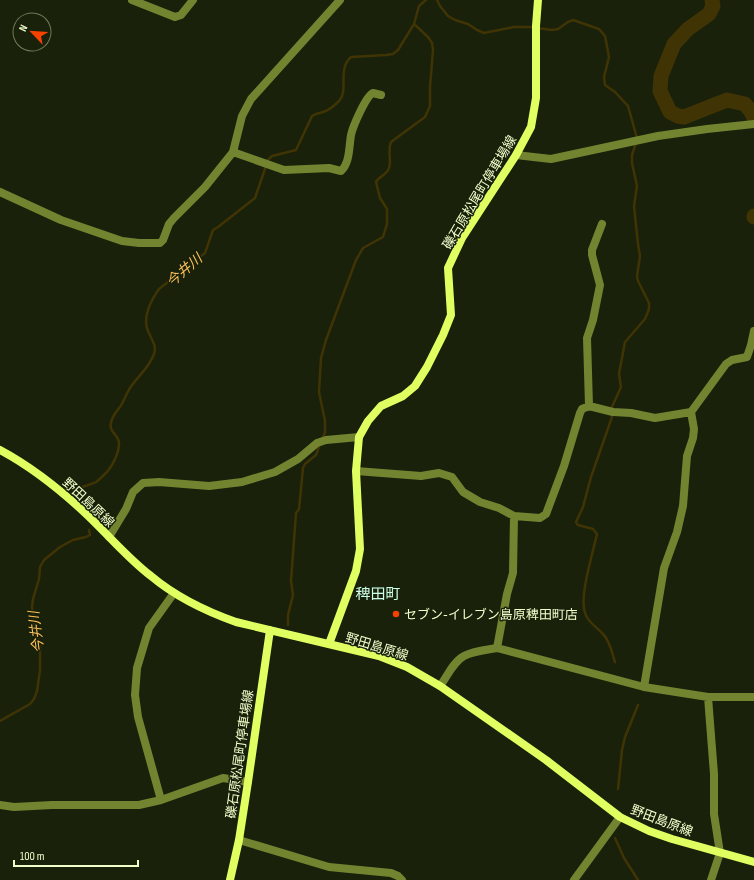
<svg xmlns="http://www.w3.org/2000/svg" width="754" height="880" font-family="'Sofia Sans Condensed','Noto Sans JP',sans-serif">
	<rect width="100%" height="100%" fill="#19210b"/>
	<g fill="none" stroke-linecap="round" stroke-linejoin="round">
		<!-- stream -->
		<path stroke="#403405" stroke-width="2.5" d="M437,0L440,6L448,16L455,20L468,24L477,30L484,33L514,27H530L552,30L558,29L568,22L573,20L599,29L605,36L609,57L604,77L605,85L615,92L628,106L637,138
			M322,440L325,432V421L319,392L321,358L326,340L356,260L363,248L383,237L387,224V209L380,198L376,182C379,176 387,175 389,168C392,160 387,152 391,142L425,117L430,106V87L433,50L432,43L428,37L414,24
			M76,494C81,484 87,487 96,482C99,480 104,475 107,472C113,465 122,448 118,439C115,433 109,430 111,423C112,416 116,412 120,407C124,401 126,394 130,388C138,376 149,368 154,354C157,345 151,339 148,331C142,318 151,300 159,289L205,253L213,230L218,227L255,198L268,160L272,156L296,150L312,116C316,113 321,113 326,111C330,109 336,104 339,101C349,91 337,69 351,57L386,55L393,54L398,50L414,24L419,6L426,0
			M288,625V615L293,595L291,581L296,513L299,509L303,468L305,464L316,455L320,444
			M615,662C612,653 610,641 603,634C597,627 588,623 585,613C579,596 593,553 597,534L593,529L578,525L576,522L583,507L591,477L612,417L611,409L621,387L619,374L625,342L645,319L649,309V303L638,281L637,276L640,256L638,244L634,206L637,186L632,163V155L636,143
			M0,721L30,704L34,699L37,691L40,670V645L35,631L32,607L33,599L39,579L40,567L44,560L60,547L73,540L86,537L90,535L89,530
			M618,789L622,750L625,737L638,705
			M615,838L624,858L638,880"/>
		<!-- river -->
		<path stroke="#403405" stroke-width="15" d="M712,0L713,6L709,14L688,29L674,44L661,76L660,91L670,112L678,116L684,117L727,100L745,104L752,113L754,118
			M754,216V217"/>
		<!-- street -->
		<path stroke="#738431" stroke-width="8" d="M132,0L175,17L181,15L193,0
			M233,152L284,170L329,168L341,171C350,163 349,146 351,135C353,126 366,96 373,93L381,95
			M516,155L551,159L658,136L707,129L754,124
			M0,192L61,220L122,241L139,243H160L163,240L169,224L174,218L205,187L233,152L242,116L251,99L340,0
			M589,406L587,338L593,320L600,285L592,255V250L602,224
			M691,412L726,364L732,360L747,357L751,345L754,331
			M356,471L421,476L439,473L452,477L463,492L480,502L499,508L514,516L540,518L546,514L564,466L580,413L582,409L589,406L613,412L631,413L655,418L691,412L694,429L693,438L687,456L683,506L677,532L664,568L644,687L708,697H754
			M514,516L513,573L507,594L497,648L644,687
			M109,537L126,509L133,492L143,483L159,482L209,486L242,482L275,472L298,459L317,443L326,440L359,437
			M440,686C447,677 453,662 464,656C473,651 486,650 497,648
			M708,697L714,774V814L720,853L711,880
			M161,800L138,717L135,695L137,668L149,628L174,593
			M0,805L14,807L52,805H139L161,800L223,778L248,782
			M239,840L329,867L391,873L398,876L402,880
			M574,880L620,817"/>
		<!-- secondary -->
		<path stroke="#e0ff61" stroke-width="8" d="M0,450C30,466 58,488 83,511C106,532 126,557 151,576C176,597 205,611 236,622L379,656L407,667L440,686L546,760L620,817L649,831L672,839L754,862
			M329,644L356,571L360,549L356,471L359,437L368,421L381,406L403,396L415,386L427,367L443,335L451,315L448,268L462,238L516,155L531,127L536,98V26L538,0
			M230,880L239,840L248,782L270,630"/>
	</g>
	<!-- markers -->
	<circle fill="#f54200" stroke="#19210b" stroke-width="1.5" cx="396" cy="614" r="4"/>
	<g text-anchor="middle" stroke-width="3" stroke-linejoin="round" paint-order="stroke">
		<!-- street labels -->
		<g font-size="13" fill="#f0ffca" stroke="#19210b">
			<text transform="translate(479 192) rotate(-59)" y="5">礫石原松尾町停車場線</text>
			<text transform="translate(89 502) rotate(43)" y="5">野田島原線</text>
			<text transform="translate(377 646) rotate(17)" y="5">野田島原線</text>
			<text transform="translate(239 754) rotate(-82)" y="5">礫石原松尾町停車場線</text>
			<text transform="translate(662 820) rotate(21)" y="5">野田島原線</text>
		</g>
		<!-- poi labels -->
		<g font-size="13" fill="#f0ffca" stroke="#19210b" text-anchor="start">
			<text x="404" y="619">セブン-イレブン島原稗田町店</text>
		</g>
		<!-- water labels -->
		<g font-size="14" font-style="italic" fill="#ffc258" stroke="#19210b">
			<text transform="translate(184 270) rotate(-41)" y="5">今井川</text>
			<text transform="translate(36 632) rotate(-97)" y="5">今井川</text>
		</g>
		<!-- quarter labels -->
		<g font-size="15" fill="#ccffe7" stroke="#19210b">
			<text x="378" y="599">稗田町</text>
		</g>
	</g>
	<!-- north arrow -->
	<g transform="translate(32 32) rotate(295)"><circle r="19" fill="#19210b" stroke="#6f7a57"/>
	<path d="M0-3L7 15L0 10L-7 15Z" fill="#f54200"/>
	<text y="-6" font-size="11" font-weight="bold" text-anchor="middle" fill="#f0ffca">N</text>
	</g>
	<!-- scale -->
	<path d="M14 860v6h124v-6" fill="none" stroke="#f0ffca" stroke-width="2"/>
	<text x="20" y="860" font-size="12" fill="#f0ffca" stroke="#19210b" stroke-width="3" paint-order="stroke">100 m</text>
</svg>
